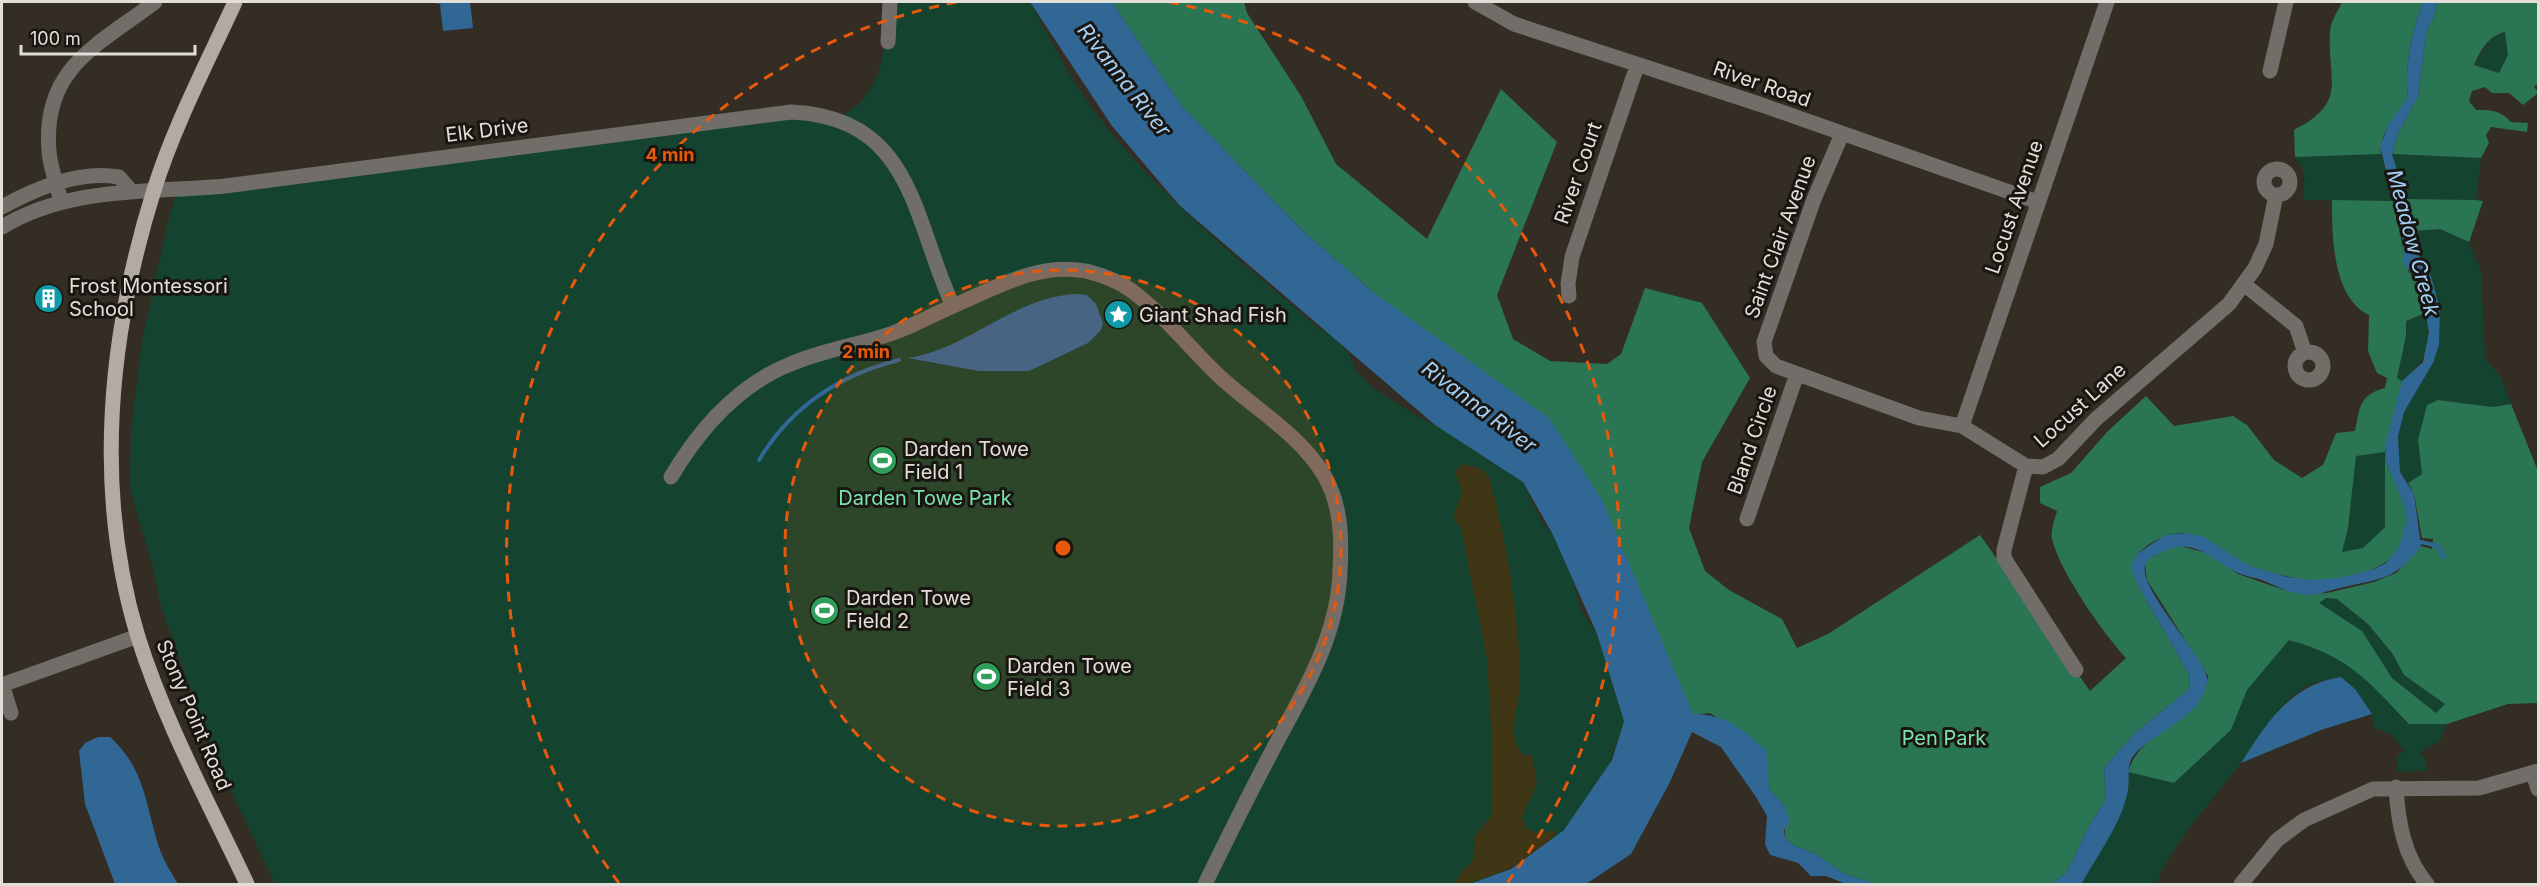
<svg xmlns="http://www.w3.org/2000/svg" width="2540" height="886" font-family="Inter,sans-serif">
	<rect width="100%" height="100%" fill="#342d23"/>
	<!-- green -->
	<path fill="#14442f" d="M886,2H1030C1055,50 1082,99 1117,140C1175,210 1249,267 1317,327L1333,337L1348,352L1356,371L1373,388L1415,415L1441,428L1523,482L1541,521L1553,535L1570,570L1581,609L1597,634L1626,716L1591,816L1484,884H275L213,753L161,607L153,567L130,489L131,431L142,340L168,221L178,188L782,112L836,121C845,113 858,106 865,97C886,70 885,34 886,2Z
		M2505,32L2508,55L2499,73L2474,65L2491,38Z
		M2381,154L2393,201L2303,200C2304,184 2307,170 2295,157Z
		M2392,154L2481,158L2476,200L2406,199Z
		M2440,229L2469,242L2481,272L2485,358L2501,377L2511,404L2493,407L2438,400L2418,440L2422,474L2408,483L2400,472L2398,436L2404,412L2433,363L2431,276L2417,252L2413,231Z
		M2428,312C2430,348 2429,357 2402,381L2397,379L2406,336V321Z
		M2385,452V527L2363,548L2341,553L2348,528L2356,456Z
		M2326,598L2337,599L2368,624L2392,653L2404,675L2446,703L2436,713L2392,678L2362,631L2318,603Z
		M2289,639C2350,657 2367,680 2409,723L2447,724L2440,741L2420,752L2425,759L2427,771L2398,772L2397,756L2404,751L2392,735L2375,728C2370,707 2357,691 2341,677C2330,680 2315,681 2305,687C2276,705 2260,737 2240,764C2211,803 2175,839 2156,884H2078L2082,883L2129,788L2128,772L2174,783L2231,730L2247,690Z"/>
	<!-- forest -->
	<path fill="#2a7553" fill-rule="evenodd" d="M1112,2H1244L1247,13L1301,96L1336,164L1427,239L1501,89L1557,142L1497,295L1513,339L1550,361L1607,364L1621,354L1645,288L1702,303L1750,378L1702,462L1689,528L1705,571L1729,590L1782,619L1797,648L1828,634L1980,535L2090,691L2126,658C2103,633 2060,572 2052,539C2050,531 2055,519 2057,511L2040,503V487L2071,473L2107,432L2146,396L2174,426L2233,416L2247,425L2274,460L2302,478L2323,465L2336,433L2355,431C2360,407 2359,395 2385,388L2387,378L2377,373L2368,351L2369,315C2332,298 2332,234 2332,200L2393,201L2408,271L2421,286L2428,312L2406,321V336L2397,378L2402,381L2385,452L2356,456L2348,528L2342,552L2363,548L2385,527V459C2392,478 2405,498 2407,519C2412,567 2348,582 2311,580C2293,579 2267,572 2249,566C2228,558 2214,537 2190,534C2168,530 2152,541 2137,554V584L2190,676L2189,689L2134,734L2104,768L2106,799L2088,828L2067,872L2051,884H1876L1845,874L1815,854L1793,845L1785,838V807L1769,789L1765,750L1710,713L1693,715L1666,654L1373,292L1301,229L1181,105Z
		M2342,2H2423C2412,32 2404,65 2408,97C2399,115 2378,132 2381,154L2295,157L2294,130C2349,102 2327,80 2330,32C2330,22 2338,11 2342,2Z
		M2437,2H2538V84L2534,86L2538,93L2523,105L2509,93H2492L2485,87L2472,91L2469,101L2476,110C2491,110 2500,110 2511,122L2528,123L2527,132L2491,127L2486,135L2489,143L2481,158L2392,154L2398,133L2418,97L2427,29L2433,19ZM2505,32L2508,55L2499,73L2474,65C2481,50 2488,36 2505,32Z
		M2406,199L2476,200L2483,201L2469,242L2440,229L2413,231Z
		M2438,400L2493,407L2511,404L2538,471V703L2508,704L2447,724H2409C2367,680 2350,657 2289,640L2247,690L2231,730L2174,783L2128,772C2142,727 2199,725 2208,676L2147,580L2145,564L2148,559L2177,545L2210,554L2238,574L2281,589L2299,594L2327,593L2374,582L2396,573L2421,546L2432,549L2433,539L2422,538L2414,494L2408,483L2422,474L2418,440L2427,405ZM2326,598L2337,599L2368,624L2392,653L2404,675L2445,704L2436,713L2392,678L2362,631L2319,603Z"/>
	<!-- sand -->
	<path fill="#3e3615" d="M1462,464L1482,469L1489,477C1507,542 1519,613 1520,680C1521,705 1504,734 1523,755H1532L1537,784L1522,817L1527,829L1538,833L1553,831L1556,833C1546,855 1481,884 1457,884L1456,882C1466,859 1477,871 1474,837L1491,816L1492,747L1487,659L1461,529L1453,517L1462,493L1455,472Z"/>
	<!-- water -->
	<path fill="#316794" d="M430,2H470L473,28L443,31L440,4Z
		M1030,2H1112L1181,105L1301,229L1373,292L1549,418L1602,500L1693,714C1726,714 1741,729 1766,750L1769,789L1785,807L1790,822L1784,830L1785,838L1793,845L1815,854L1845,874L1876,884H1846L1826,876H1811L1798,863L1770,855L1765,844L1767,816L1756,797L1721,747L1692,732L1669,784L1631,854L1586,884H1470L1511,869L1564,830L1612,760L1624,721L1597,634L1553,535L1523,482L1435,425L1179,205L1112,126Z
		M2423,2H2437L2433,19L2427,29L2418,97L2398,133L2392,154L2409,208L2417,252L2431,276L2440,310L2439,345L2433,363L2404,412L2398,436L2400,472L2414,494L2421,546C2394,580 2384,578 2344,587C2329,590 2316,597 2300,594C2286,592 2275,585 2262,580C2253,577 2244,576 2236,572C2211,559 2192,536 2163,552C2158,554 2150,557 2147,561C2130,582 2208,659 2207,679C2206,716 2156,730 2134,755C2126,765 2130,778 2128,790C2122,823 2098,854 2082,883L2051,884L2067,872L2088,828L2106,799L2104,768L2134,734L2189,689L2190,676L2137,584L2131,566L2137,554L2165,535L2188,533L2204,537L2249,566L2287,577L2313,580L2339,578L2374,569L2386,563L2399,547L2407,520L2403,502L2385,459L2386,443L2402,381L2423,362L2429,332L2421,286L2404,264L2403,241L2380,146L2389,124L2408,97C2404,65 2412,32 2423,2Z
		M1077,294L1087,295L1096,304L1103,323L1101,330L1088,343L1029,371H979L908,358C970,348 1015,296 1077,294Z
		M2341,677L2355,689L2372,714L2321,730L2241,763C2267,722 2290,685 2341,677Z
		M98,737H110C145,768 146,806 159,847C163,860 171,872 178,884H115L85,804L79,751L85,743Z"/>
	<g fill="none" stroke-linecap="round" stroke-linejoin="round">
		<!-- stream -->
		<path stroke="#316794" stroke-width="4" d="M759,460C791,407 839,375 899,360
			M2421,542L2438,546L2444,557"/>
		<!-- minor -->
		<path stroke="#716d68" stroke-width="15" d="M1475,2L1514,24L1759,104L2038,202
			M888,42L890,2
			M2270,71L2286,2
			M1842,134L1814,199L1764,342L1766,356L1776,366L1919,418L1962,426L2026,466L2043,467L2058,459L2096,419L2229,304L2255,268L2266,244L2276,195
			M2264 182a13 13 0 1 1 26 0a13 13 0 1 1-26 0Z
			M61,201C57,185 50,167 49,151C42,68 98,45 155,2
			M2,207C36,188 79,170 119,177L132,192
			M2,227C70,186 149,193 225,186L791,112C914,117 913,221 953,306C995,288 1038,262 1086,271C1102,275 1119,281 1132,291C1163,314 1188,346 1216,373C1251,407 1298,432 1324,475C1341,504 1342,538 1340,571C1338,639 1300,697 1270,755C1247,798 1226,841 1205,884
			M2245,285L2296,326L2305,353
			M1569,296L1568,284L1572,257L1637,66
			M2295 366a14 14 0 1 1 28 0a14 14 0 1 1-28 0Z
			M1962,426L2107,2
			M2026,466L2004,550V558L2076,670
			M671,477C700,428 738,384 793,363C824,350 858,345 890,334C911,327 932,315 953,306
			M1747,519L1797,374
			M2,684L11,713
			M2,685L138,636
			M2533,773L2538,789
			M2396,787C2398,822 2404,857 2427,884
			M2241,884L2277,840L2304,820L2373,789L2479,788L2538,771"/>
		<!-- major -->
		<path stroke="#b3aba1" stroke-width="15" d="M235,2C207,63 174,126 154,190C109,334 93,490 138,637C165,723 209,803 247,884"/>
	</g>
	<!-- distance rings -->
	<circle cx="1063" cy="548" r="278" fill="#e8590c" fill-opacity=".12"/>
	<g fill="none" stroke="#e8590c" stroke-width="3" stroke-dasharray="10 8">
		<circle cx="1063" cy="548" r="278"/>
		<path d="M619 883A556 556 0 0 1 957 2M1169 2A556 556 0 0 1 1507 883"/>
	</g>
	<!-- icons -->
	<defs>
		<symbol id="building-disc" viewBox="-11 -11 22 22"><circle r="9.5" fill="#0f9aa8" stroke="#191612"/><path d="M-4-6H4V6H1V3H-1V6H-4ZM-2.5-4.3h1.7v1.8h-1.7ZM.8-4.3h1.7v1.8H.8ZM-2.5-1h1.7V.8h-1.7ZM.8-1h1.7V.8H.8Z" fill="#fff"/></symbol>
		<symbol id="sight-disc" viewBox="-11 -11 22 22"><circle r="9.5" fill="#0f9aa8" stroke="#191612"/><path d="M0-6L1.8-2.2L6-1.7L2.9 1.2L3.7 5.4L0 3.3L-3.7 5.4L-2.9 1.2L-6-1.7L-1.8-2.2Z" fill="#fff"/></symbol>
		<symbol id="stadium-disc" viewBox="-11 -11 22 22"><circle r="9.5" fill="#2e9e5b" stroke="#191612"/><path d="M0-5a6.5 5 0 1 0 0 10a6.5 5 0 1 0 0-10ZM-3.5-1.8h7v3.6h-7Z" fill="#fff"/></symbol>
	</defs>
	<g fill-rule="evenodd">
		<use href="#building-disc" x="32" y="282" width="33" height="33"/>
		<use href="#sight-disc" x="1102" y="298" width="33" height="33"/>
		<use href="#stadium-disc" x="866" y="444" width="33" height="33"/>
		<use href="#stadium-disc" x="808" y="594" width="33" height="33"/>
		<use href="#stadium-disc" x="970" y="660" width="33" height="33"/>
	</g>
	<g text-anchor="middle" stroke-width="6" stroke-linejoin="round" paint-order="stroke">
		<!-- street labels -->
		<g font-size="20" fill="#e2ded8" stroke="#191612">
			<text transform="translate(1762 84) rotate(19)" y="7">River Road</text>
			<text transform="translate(487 130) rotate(-7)" y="7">Elk Drive</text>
			<text transform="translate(1578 173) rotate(-71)" y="7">River Court</text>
			<text transform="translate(2014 207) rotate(-71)" y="7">Locust Avenue</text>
			<text transform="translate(1780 237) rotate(-70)" y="7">Saint Clair Avenue</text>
			<text transform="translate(2080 405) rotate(-42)" y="7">Locust Lane</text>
			<text transform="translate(1752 440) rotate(-71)" y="7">Bland Circle</text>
			<text transform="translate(194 715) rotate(67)" y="7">Stony Point Road</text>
		</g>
		<!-- poi labels -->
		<g font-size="20" fill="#e2ded8" stroke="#191612" text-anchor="start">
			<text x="69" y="293">Frost Montessori<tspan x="69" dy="23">School</tspan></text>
			<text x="1139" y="322">Giant Shad Fish</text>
			<text x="904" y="456">Darden Towe<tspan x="904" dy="23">Field 1</tspan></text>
			<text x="846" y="605">Darden Towe<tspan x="846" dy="23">Field 2</tspan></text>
			<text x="1007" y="673">Darden Towe<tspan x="1007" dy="23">Field 3</tspan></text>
		</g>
		<!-- park labels -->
		<g font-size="20" fill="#7be3b0" stroke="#191612">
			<text x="925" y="505">Darden Towe Park</text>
			<text x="1944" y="745">Pen Park</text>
		</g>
		<!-- water labels -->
		<g font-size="21" font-style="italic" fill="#a3cff7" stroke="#191612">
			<text transform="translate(1124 80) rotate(52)" y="7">Rivanna River</text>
			<text transform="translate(2413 243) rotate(75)" y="7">Meadow Creek</text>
			<text transform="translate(1479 407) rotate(37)" y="7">Rivanna River</text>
		</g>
	</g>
	<circle cx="1063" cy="548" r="9" fill="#e8590c" stroke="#191612" stroke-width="3"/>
	<g font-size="18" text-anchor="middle" font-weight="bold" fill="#e8590c" stroke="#191612" stroke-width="6" stroke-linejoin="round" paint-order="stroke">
		<text x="670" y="161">4 min</text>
		<text x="866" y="358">2 min</text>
	</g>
	<!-- border -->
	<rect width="2540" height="886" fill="none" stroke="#e2ded8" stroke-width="6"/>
	<!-- scale -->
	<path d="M21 45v9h174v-9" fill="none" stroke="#e2ded8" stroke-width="3"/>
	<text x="30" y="45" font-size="18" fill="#e2ded8" stroke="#191612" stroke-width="4.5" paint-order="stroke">100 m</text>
</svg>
